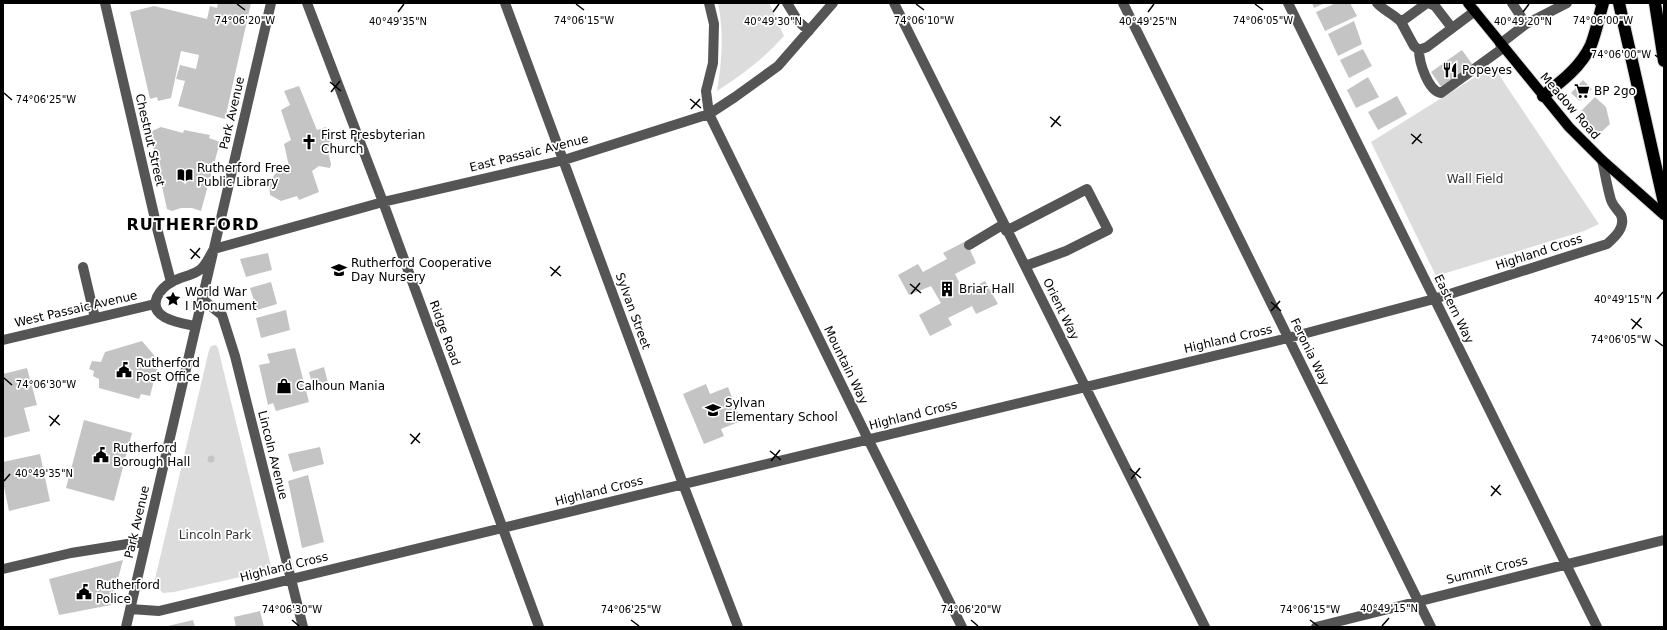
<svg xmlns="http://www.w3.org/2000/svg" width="1667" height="630" font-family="'DejaVu Sans',sans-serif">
	<rect width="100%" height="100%" fill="#fff"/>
	<!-- green -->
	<path fill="#dcdcdc" d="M718,3H769L784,36C763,59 743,74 717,91C722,61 724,32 718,3Z
		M1493,66L1599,224L1584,231L1436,276L1371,142Z
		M216,345L218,348L272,570L174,592L163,593L155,585V579L209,350L211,346Z"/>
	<!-- building -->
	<path fill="#c4c4c4" d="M218,3H251L225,119L178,106L185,81L176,79L180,65L196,69L199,55L181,51L171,98L158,101L157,97L150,99L130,12L154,6L207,19L210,6L217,8Z
		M1312,3H1325L1314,8Z
		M1336,3H1350L1357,16L1325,31L1316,12Z
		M1354,21L1362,44L1338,56L1328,34Z
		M1363,49L1372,66L1349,78L1340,60Z
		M1462,50L1472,64L1442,88L1431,72Z
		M1368,77L1379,97L1356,108L1347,90Z
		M1583,80L1592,89L1580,101L1571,93Z
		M299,86L317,130L326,127L332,147L327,148L331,164L330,168L319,166L312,171L319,192L299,200L297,196L281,201L270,195L269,183L275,174L289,166L284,144L291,140L281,110L290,105L284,91Z
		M1397,96L1407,114L1378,130L1368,112Z
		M1595,97L1606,107L1610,124L1599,134L1578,114Z
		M161,127L183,133L184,130L210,135L209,138L220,142L201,211L192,208H181L172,211L167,209L150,132Z
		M966,241L976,263L955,274L964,292L985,281L998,304L976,314L972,306L948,318L952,325L930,336L919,315L941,303L931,286L909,295L898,275L918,264L923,272L947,259L943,253Z
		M268,253L272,270L246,277L240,259Z
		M271,282L277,304L257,310L250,288Z
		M286,310L290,330L261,338L256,318Z
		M142,341L159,361L150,396L141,394L139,399L99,388V379L93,376L94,371L89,369L92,361L101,362L105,352Z
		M295,348L309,402L276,411L273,403L268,405L259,365L270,363L267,354Z
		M324,367L328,383L313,387L309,372Z
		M27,368L37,405L24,408L30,431L3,438V374Z
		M706,384L710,394L728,387L741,421L721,429L724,436L704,444L683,394Z
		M84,420L132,433L114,501L66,488Z
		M320,447L324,464L293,472L288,454Z
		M40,454L50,501L9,511L3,482V462Z
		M207.5 459a3.5 3.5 0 1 1 7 0a3.5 3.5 0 1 1-7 0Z
		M308,475L324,542L302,548L288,481Z
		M123,560L111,605L59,615L49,579Z
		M260,611L264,627H236L234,617Z
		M193,620L195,627H168V626Z"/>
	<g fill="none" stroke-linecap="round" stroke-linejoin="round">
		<defs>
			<path id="major" d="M1468,3L1569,127L1602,160L1664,215"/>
			<path id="highway" d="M1619,3L1664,203
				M1655,3L1664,61
				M1543,96C1561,82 1581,67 1591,45C1596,32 1599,17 1603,3"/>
		</defs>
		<!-- major casing -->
		<use href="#major" stroke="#dbdbdb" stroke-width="12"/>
		<!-- highway casing -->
		<use href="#highway" stroke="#dbdbdb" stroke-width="14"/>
		<!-- minor -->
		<path stroke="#555" stroke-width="10" d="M105,3L158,232L171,282
			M307,3L383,202L539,627
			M505,3L683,484L738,627
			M709,3L714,24L713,63L706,91L709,114L868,439L962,627
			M787,3L798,21L809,31
			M894,3L1205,627
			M1123,3L1431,627
			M1288,3L1597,627
			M1377,3C1384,11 1394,14 1401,22
			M1427,3L1401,22L1414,46L1419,50L1427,47L1475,11
			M1428,3L1435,6L1452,28
			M1526,24L1567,3
			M1500,44L1526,24L1512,3
			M1419,50C1419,62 1428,91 1441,93L1503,48
			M1006,231L1087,189L1108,230L1066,251L1025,266
			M969,245L1004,224
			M83,267L95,318
			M202,299L222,315L235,356L303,627
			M195,326C181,323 148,319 157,297C160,291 166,285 172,282C180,277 190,276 198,271C205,268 210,255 214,249L383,202L564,160L709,114L735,97L778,66L833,3
			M3,340L155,304
			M3,569L71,553L146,541
			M130,609L159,611L1288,338L1434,299L1607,244C1615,237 1626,227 1621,215C1618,210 1613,206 1611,200C1607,187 1605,173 1602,160
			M126,627L271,3
			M1316,627L1664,540"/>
		<!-- major -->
		<use href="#major" stroke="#000" stroke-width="10"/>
		<!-- highway -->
		<use href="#highway" stroke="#000" stroke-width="12"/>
	</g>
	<!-- ticks -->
	<path fill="none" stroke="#000" stroke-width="1.5" d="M237,4L245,10M576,4L584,10M916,4L924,10M1255,4L1263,10M1595,4L1603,10M398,12L404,4M773,12L779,4M1148,12L1154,4M1523,12L1529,4M1655,55L1663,61M330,82L341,91M331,92L340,81M4,93L12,100M690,99L701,108M691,109L700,99M1050,117L1061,126M1051,127L1060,116M1411,134L1422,143M1412,144L1421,134M190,249L200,258M191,259L200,248M550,267L561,276M551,276L560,266M910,284L921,293M911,294L920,283M1657,299L1663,292M1271,302L1281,311M1271,311L1280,301M1631,319L1642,328M1632,329L1641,318M1655,340L1663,346M4,378L12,385M49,416L60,425M50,426L59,415M410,434L420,443M411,444L420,433M770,451L781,460M771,461L780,450M1130,469L1141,478M1131,479L1140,468M4,481L10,474M1491,486L1501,495M1491,496L1500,485M292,620L299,626M631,620L639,626M971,620L978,626M1310,620L1318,626M1382,626L1389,618"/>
	<!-- icons -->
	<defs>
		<symbol id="restaurant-bare" viewBox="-9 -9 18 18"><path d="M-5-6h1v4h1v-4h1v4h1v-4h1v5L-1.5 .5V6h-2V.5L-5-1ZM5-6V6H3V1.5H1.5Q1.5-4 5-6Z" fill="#000" stroke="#fff" stroke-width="2.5" paint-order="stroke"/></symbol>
		<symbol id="supermarket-bare" viewBox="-9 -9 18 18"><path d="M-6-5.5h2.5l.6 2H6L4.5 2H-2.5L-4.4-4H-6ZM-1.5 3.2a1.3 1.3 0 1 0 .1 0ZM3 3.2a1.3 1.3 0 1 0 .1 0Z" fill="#000" stroke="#fff" stroke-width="2.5" paint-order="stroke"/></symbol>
		<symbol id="church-bare" viewBox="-9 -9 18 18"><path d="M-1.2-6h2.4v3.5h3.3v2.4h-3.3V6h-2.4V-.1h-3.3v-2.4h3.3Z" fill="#000" stroke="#fff" stroke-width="2.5" paint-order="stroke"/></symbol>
		<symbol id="library-bare" viewBox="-9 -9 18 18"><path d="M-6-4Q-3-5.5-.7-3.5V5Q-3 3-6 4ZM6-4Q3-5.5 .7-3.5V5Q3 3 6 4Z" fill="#000" stroke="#fff" stroke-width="2.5" paint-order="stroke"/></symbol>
		<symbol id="school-bare" viewBox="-9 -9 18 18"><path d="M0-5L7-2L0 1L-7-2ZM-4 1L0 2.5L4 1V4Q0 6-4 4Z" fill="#000" stroke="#fff" stroke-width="2.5" paint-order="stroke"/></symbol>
		<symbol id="building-bare" viewBox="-9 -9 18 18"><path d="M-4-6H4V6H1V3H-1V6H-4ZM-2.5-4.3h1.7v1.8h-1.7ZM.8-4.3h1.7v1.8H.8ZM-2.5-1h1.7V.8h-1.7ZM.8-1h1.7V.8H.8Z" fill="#000" stroke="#fff" stroke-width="2.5" paint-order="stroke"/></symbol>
		<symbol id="sight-bare" viewBox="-9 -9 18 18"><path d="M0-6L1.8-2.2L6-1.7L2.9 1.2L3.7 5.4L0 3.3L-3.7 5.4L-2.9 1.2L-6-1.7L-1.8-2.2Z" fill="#000" stroke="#fff" stroke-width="2.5" paint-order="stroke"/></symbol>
		<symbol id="civic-bare" viewBox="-9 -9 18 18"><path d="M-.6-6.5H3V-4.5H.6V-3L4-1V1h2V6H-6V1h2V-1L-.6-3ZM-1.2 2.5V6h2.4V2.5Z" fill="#000" stroke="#fff" stroke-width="2.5" paint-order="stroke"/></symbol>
		<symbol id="shop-bare" viewBox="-9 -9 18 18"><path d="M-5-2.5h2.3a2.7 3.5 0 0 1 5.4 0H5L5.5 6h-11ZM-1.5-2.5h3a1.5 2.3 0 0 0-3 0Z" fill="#000" stroke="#fff" stroke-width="2.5" paint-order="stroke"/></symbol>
	</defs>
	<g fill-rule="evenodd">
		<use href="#restaurant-bare" x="1439" y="59" width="22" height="22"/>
		<use href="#supermarket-bare" x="1571" y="80" width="22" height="22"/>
		<use href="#church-bare" x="298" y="131" width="22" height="22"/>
		<use href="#library-bare" x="174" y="164" width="22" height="22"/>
		<use href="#school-bare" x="328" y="259" width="22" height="22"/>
		<use href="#building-bare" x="936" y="278" width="22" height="22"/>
		<use href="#sight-bare" x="162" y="288" width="22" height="22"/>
		<use href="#civic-bare" x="113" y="359" width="22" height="22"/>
		<use href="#shop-bare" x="273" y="375" width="22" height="22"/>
		<use href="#school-bare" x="702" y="399" width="22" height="22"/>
		<use href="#civic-bare" x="90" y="444" width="22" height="22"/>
		<use href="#civic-bare" x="73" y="581" width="22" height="22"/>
	</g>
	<g text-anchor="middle" stroke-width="3.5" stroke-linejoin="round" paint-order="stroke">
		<!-- poi labels -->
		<g font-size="12" fill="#000" stroke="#fff" text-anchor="start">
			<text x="1462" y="74">Popeyes</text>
			<text x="1594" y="95">BP 2go</text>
			<text x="321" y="139">First Presbyterian<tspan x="321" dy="14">Church</tspan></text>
			<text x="197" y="172">Rutherford Free<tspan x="197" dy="14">Public Library</tspan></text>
			<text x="351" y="267">Rutherford Cooperative<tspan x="351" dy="14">Day Nursery</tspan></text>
			<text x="959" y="293">Briar Hall</text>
			<text x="185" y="296">World War<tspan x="185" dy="14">I Monument</tspan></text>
			<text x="136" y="367">Rutherford<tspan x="136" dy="14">Post Office</tspan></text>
			<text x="296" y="390">Calhoun Mania</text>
			<text x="725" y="407">Sylvan<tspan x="725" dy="14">Elementary School</tspan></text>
			<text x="113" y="452">Rutherford<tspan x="113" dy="14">Borough Hall</tspan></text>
			<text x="96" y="589">Rutherford<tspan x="96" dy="14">Police</tspan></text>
		</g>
		<!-- street labels -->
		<g font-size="12" fill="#000" stroke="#fff">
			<text transform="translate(1570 106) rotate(49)" y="4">Meadow Road</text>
			<text transform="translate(232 113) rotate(-77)" y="4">Park Avenue</text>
			<text transform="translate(150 140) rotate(77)" y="4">Chestnut Street</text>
			<text transform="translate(529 153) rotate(-14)" y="4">East Passaic Avenue</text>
			<text transform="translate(1539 252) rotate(-18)" y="4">Highland Cross</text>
			<text transform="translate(76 309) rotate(-13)" y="4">West Passaic Avenue</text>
			<text transform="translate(1061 309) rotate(64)" y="4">Orient Way</text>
			<text transform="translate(1454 309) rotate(64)" y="4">Eastern Way</text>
			<text transform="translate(633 311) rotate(70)" y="4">Sylvan Street</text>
			<text transform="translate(445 333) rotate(70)" y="4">Ridge Road</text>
			<text transform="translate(1228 339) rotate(-13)" y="4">Highland Cross</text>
			<text transform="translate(1310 352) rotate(64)" y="4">Feronia Way</text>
			<text transform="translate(846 365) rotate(64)" y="4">Mountain Way</text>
			<text transform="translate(913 415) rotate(-14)" y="4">Highland Cross</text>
			<text transform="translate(273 455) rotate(76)" y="4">Lincoln Avenue</text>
			<text transform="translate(599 491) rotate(-14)" y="4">Highland Cross</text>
			<text transform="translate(137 522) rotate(-77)" y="4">Park Avenue</text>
			<text transform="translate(284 567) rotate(-14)" y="4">Highland Cross</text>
			<text transform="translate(1487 570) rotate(-14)" y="4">Summit Cross</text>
		</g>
		<!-- park labels -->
		<g font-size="12" fill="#333" stroke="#fff">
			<text x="1475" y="183">Wall Field</text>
			<text x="215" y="539">Lincoln Park</text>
		</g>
		<!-- district labels -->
		<g font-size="16" font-weight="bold" letter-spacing="1" fill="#000" stroke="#fff">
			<text x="193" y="230">RUTHERFORD</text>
		</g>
	</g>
	<g font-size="10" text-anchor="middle" fill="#000" stroke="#fff" stroke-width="3.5" stroke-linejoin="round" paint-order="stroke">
		<text x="1603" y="24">74°06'00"W</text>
		<text x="245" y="24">74°06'20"W</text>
		<text x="584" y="24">74°06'15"W</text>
		<text x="924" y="24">74°06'10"W</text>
		<text x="1263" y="24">74°06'05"W</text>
		<text x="398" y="25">40°49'35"N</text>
		<text x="773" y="25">40°49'30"N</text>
		<text x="1148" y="25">40°49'25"N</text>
		<text x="1523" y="25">40°49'20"N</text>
		<text x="1621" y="58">74°06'00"W</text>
		<text x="46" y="103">74°06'25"W</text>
		<text x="1623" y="303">40°49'15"N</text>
		<text x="1621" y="343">74°06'05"W</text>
		<text x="46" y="388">74°06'30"W</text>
		<text x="44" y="477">40°49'35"N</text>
		<text x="1389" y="612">40°49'15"N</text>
		<text x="292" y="613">74°06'30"W</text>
		<text x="631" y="613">74°06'25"W</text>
		<text x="971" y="613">74°06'20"W</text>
		<text x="1310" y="613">74°06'15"W</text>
	</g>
	<!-- border -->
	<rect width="1667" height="630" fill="none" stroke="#000000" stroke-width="8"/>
</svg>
